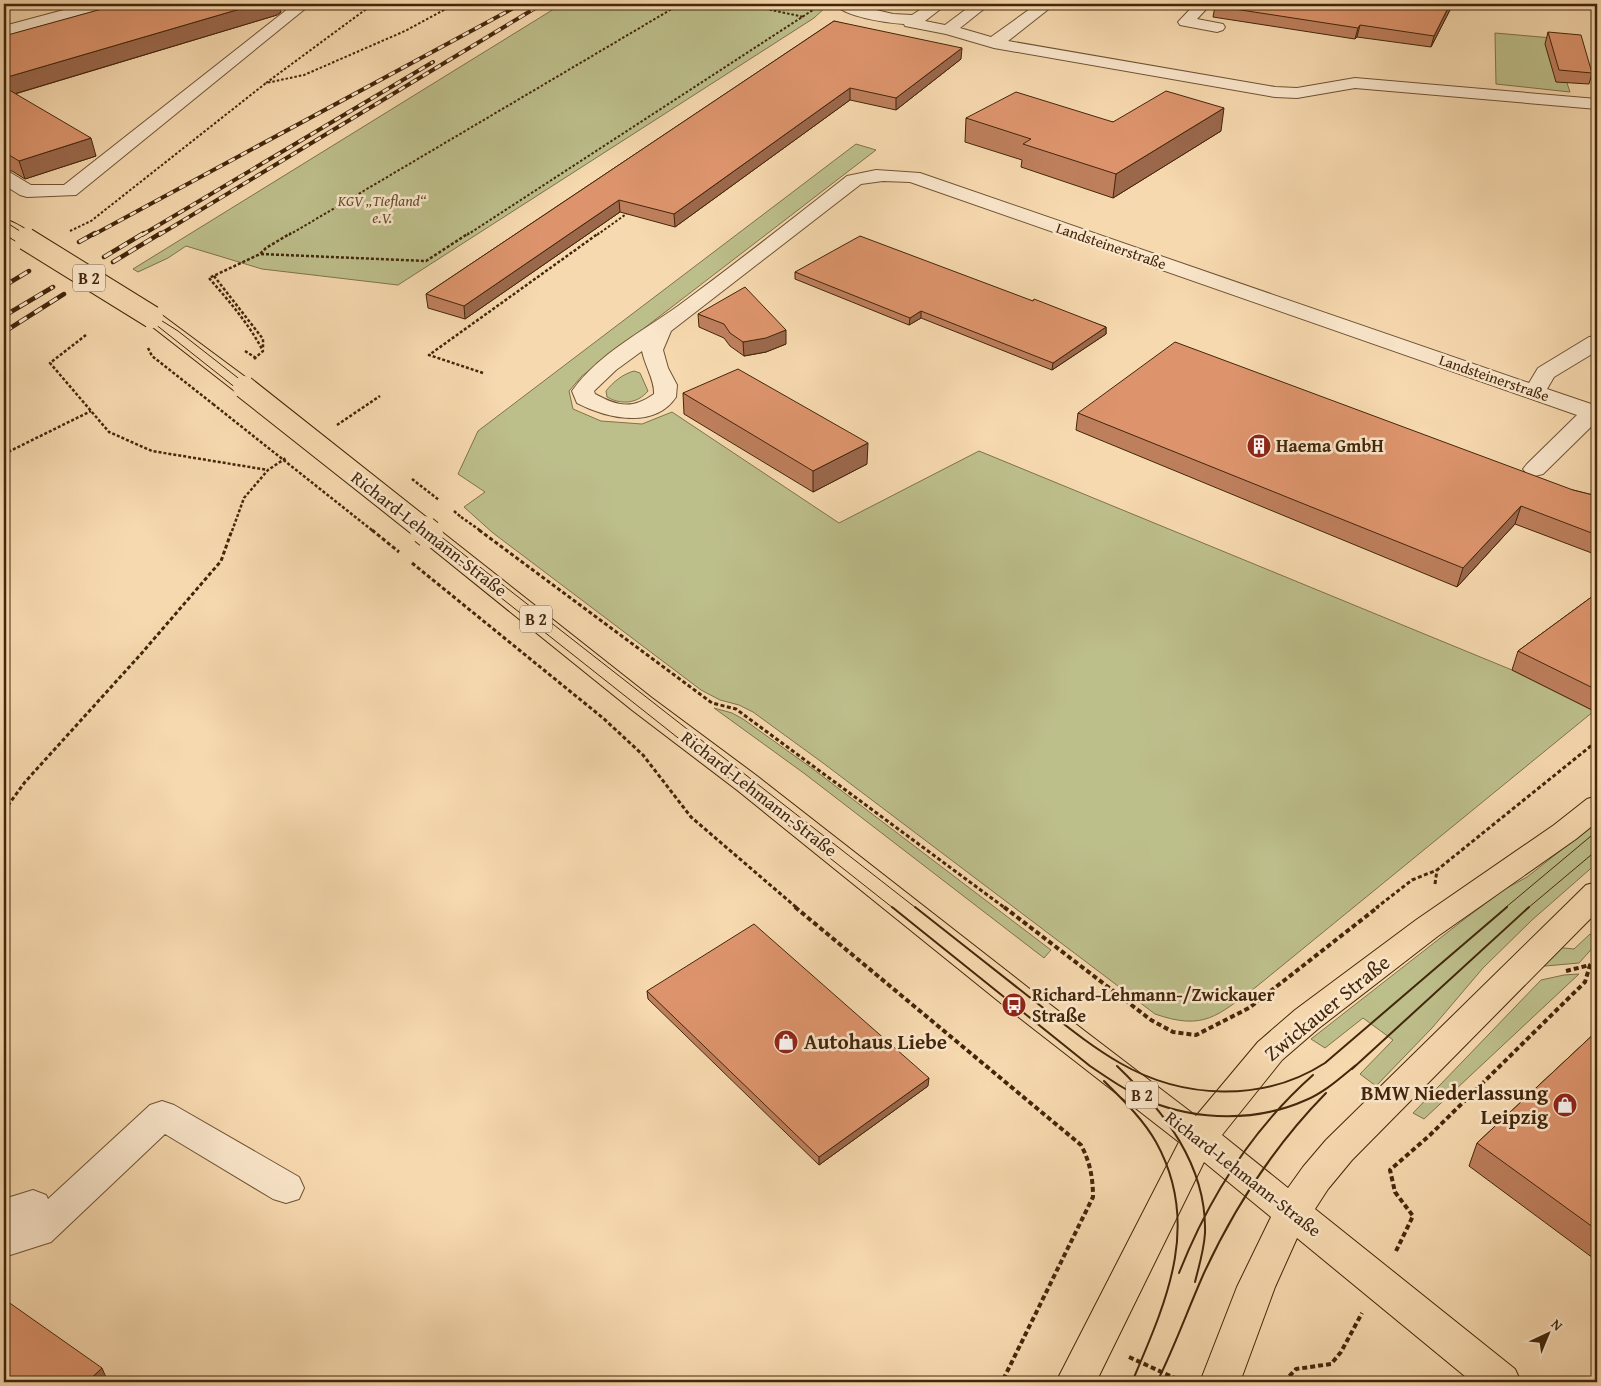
<svg xmlns="http://www.w3.org/2000/svg" width="1601" height="1386" font-family="'Gentium Book Plus',serif">
	<rect width="100%" height="100%" fill="#f7d9af"/>
	<filter id="stains"><feTurbulence type="fractalNoise" baseFrequency=".004" numOctaves="4"/><feColorMatrix values="0 0 0 0 .2 0 0 0 0 .09 0 0 0 0 .02 0 0 0 .5 -.17"/></filter>
	<radialGradient id="worn" r=".72"><stop offset=".6" stop-color="#630" stop-opacity="0"/><stop offset="1" stop-color="#630" stop-opacity=".3"/></radialGradient>
	<!-- green -->
	<path fill="#bdbf8b" stroke="#80724a" d="M562,4H829L814,18L398,285L262,269L186,246L168,258L138,272L133,269Z
		M1495,33L1552,38L1570,92L1496,84Z
		M856,144L876,150L582,376L569,391L573,409L601,421L642,424L672,412L839,523L979,451L1512,670L1594,711L1256,987C1217,1016 1204,1031 1155,1014L823,763L753,712L739,705L720,700L701,690L493,533L464,507L485,492L458,474L478,431Z
		M634,371L640,373L648,391C637,404 621,405 607,397L606,391C613,382 623,374 634,371Z
		M714,708L732,713L743,719L813,769L1051,950L1044,958L805,774Z
		M1597,822V863L1532,920L1483,968L1432,1028L1376,1086L1360,1074L1393,1040L1363,1018L1325,1048L1311,1039L1462,921L1505,889L1527,877Z
		M1590,934L1597,938V943L1579,963L1534,967L1554,947L1574,949Z
		M1579,974L1424,1119L1413,1113L1541,980L1564,975Z"/>
	<g fill="none" stroke-linecap="round" stroke-linejoin="round">
		<defs>
			<path id="minor" d="M86,4H111L108,7L4,36V26Z
				M294,4H311L76,195L27,197L20,195L4,185V171L11,173L31,185H64Z
				M835,4H851L893,14L912,15L929,4H947L925,21L945,25L973,4H990L960,28L991,37L1037,4H1055L1008,41L1275,87L1297,88L1355,78L1597,99V109L1355,88L1297,98L1275,97L994,48L946,34L905,26L904,24C888,23 844,17 835,4Z
				M1195,4H1211L1197,19L1223,24L1225,27L1223,30L1217,32L1180,25L1178,22Z
				M876,170L920,173L1529,383L1538,368L1589,337L1597,336V351L1554,377L1547,389L1597,406V421L1543,474L1535,476L1527,474L1523,469L1527,464L1577,415L910,182L883,181L861,184L671,331L663,350L668,368L677,385L676,397C654,430 606,418 577,403L572,391C598,354 642,332 678,306C735,264 791,220 847,176ZM642,351C645,366 655,381 654,394C632,410 617,406 595,394L594,391L616,370Z
				M162,1101L174,1105L299,1177L304,1188L299,1199L286,1203L273,1199L165,1134L51,1242L4,1257V1199L33,1190L46,1195L48,1199L150,1105Z"/>
			<path id="major" d="M4,219C15,222 29,230 36,239L33,243C21,246 14,240 4,233Z
				M152,311L159,313L252,382L255,387L252,392L244,394L236,392L145,321L142,317L145,313Z
				M429,527L438,529L652,698L757,776L1031,990L1196,1116L1258,1042L1295,1010L1416,920L1554,825L1587,799L1597,796V822L1576,839L1438,936L1319,1028L1282,1060L1222,1135L1288,1188L1303,1167L1326,1140L1586,885L1597,882V912L1352,1160L1328,1189L1315,1209L1515,1369L1521,1382H1472L1297,1238L1275,1287L1240,1382H1200L1237,1287L1271,1217L1204,1162L1096,1382H1056L1179,1142L1007,1008L737,790L632,710L420,539L417,534L420,529Z"/>
		</defs>
		<!-- minor casing -->
		<use href="#minor" stroke="#705333" stroke-width="2"/>
		<!-- major casing -->
		<use href="#major" stroke="#43260a" stroke-width="2"/>
		<!-- path-far3 -->
		<path stroke="#43260a" stroke-width="2" stroke-dasharray="2.5 2" stroke-linecap="butt" d="M373,4L266,83L304,75L405,31L455,4
			M743,4L804,17
			M70,231L91,221L266,83
			M289,235L670,10L692,4
			M467,235L819,6
			M597,235L629,212"/>
		<!-- path-far2 -->
		<path stroke="#43260a" stroke-width="2.5" stroke-dasharray="3 2" stroke-linecap="butt" d="M261,254L426,261L469,233
			M214,276L263,339V349
			M86,335L50,363L109,432L152,451L268,470
			M148,348L152,356L213,404
			M245,351L256,358
			M254,359L263,351C249,324 229,301 209,278L260,254L266,248L291,233
			M483,373L429,355L599,233
			M337,425L380,396
			M4,454L91,411
			M461,517L481,531
			M232,531L244,498L268,470L286,458"/>
		<!-- path-far1 -->
		<path stroke="#43260a" stroke-width="3" stroke-dasharray="4 2.5" stroke-linecap="butt" d="M479,530L712,703L736,709L1005,908
			M412,563L603,718L643,755L691,817L797,908
			M4,811L25,782L141,654L221,561L232,530
			M1435,884L1437,870
			M1376,908L1412,880L1437,870L1597,741"/>
		<!-- path -->
		<path stroke="#43260a" stroke-width="4" stroke-dasharray="5 3" stroke-linecap="butt" d="M795,907L1081,1145C1090,1162 1093,1178 1093,1197L1002,1382
			M1004,907L1151,1020L1173,1032L1196,1035L1249,1008L1378,907
			M1566,971L1590,965
			M1396,1251L1413,1216L1395,1192L1390,1170L1430,1135L1585,982L1590,965L1597,957
			M1129,1357L1179,1380L1178,1382
			M1284,1382L1296,1369L1331,1364L1341,1352L1362,1313"/>
		<!-- minor -->
		<use href="#minor" fill="#fae6cb" fill-rule="evenodd"/>
		<!-- major -->
		<use href="#major" fill="#f7d9af" fill-rule="evenodd"/>
		<!-- tram-far1 -->
		<path stroke="#43260a" stroke-width="1" d="M4,221L178,331L916,908
			M150,320L893,908
			M1505,908L1597,831
			M1528,908L1597,850"/>
		<!-- tram -->
		<path stroke="#43260a" stroke-width="2" d="M892,907L1090,1066C1109,1079 1128,1092 1149,1101C1198,1121 1257,1122 1306,1100C1325,1092 1340,1078 1356,1065
			M915,907C953,937 990,966 1028,996C1058,1019 1087,1044 1120,1063C1182,1099 1263,1103 1325,1063L1507,907
			M1117,1066C1164,1111 1207,1165 1205,1233C1204,1250 1199,1266 1195,1282
			M1352,1069L1529,907
			M1104,1081C1123,1100 1143,1119 1156,1142C1202,1225 1166,1302 1132,1382
			M1179,1273C1209,1197 1251,1130 1313,1075
			M1157,1382C1175,1346 1188,1309 1204,1273C1235,1206 1274,1146 1326,1093"/>
		<defs>
			<path id="rail-far1" d="M93,235L521,4
				M142,235L433,62
				M159,235L542,4"/>
			<path id="rail" d="M79,242L95,233
				M104,257L144,233
				M113,262L161,233
				M4,286L29,271
				M4,316L53,287
				M4,332L64,294"/>
		</defs>
		<!-- rail-far1 casing -->
		<use href="#rail-far1" stroke="#43260a" stroke-width="4"/>
		<!-- rail casing -->
		<use href="#rail" stroke="#43260a" stroke-width="4.5"/>
		<!-- rail-far1 -->
		<use href="#rail-far1" stroke="#fae6cb" stroke-width="2.5" stroke-dasharray="7" stroke-linecap="butt"/>
		<!-- rail -->
		<use href="#rail" stroke="#fae6cb" stroke-width="3" stroke-dasharray="9" stroke-linecap="butt"/>
		<defs>
			<path id="major-bridge-far1" d="M26,239L152,317
				M244,387L426,531"/>
			<path id="major-bridge" d="M424,530L429,534"/>
		</defs>
		<!-- major-bridge-far1 casing -->
		<use href="#major-bridge-far1" stroke="#43260a" stroke-width="24" stroke-linecap="butt"/>
		<!-- major-bridge casing -->
		<use href="#major-bridge" stroke="#43260a" stroke-width="30" stroke-linecap="butt"/>
		<!-- path-bridge-far1 -->
		<path stroke="#43260a" stroke-width="2.5" stroke-dasharray="3 2" stroke-linecap="butt" d="M213,404L373,531
			M412,479L439,500
			M454,511L461,517"/>
		<!-- path-bridge -->
		<path stroke="#43260a" stroke-width="3" stroke-dasharray="4 2.5" stroke-linecap="butt" d="M372,530L399,552"/>
		<!-- major-bridge-far1 -->
		<use href="#major-bridge-far1" stroke="#f7d9af" stroke-width="22"/>
		<!-- major-bridge -->
		<use href="#major-bridge" stroke="#f7d9af" stroke-width="28"/>
	</g>
	<!-- wall -->
	<path fill="#be7f5d" stroke="#43260a" d="M1217,4H1453L1431,47L1357,37L1355,39L1213,17L1215,6Z
		M281,12L277,15L15,94L96,156L25,179L12,171L4,170V36Z
		M834,21L961,59L896,110L850,100L675,227L620,212L465,319L428,308L426,294Z
		M1548,32L1592,73L1589,84L1556,82L1545,44Z
		M966,118L1113,122L1221,131L1113,198L1021,167L1022,160L965,142Z
		M795,272L1033,301L1106,327V334L1052,370L921,318L909,325L795,279Z
		M698,314L786,344L766,352L744,356L730,346L724,338L699,327Z
		M683,393L867,464L813,492L684,414Z
		M1078,413L1573,490L1597,496V555L1515,524L1457,587L1076,430Z
		M1597,593V709L1594,711L1512,670L1518,651Z
		M647,991L928,1086L819,1165L648,999Z
		M1597,1031V1261L1469,1166L1477,1143Z"/>
	<!-- shaded-wall -->
	<path fill="#9b684c" stroke="#43260a" d="M257,4H279L281,12L277,15L4,97V78Z
		M1450,4H1453L1431,47L1434,36Z
		M1360,25L1357,37L1355,39L1358,28Z
		M962,48L961,59L896,110V98Z
		M850,88V100L675,227L674,214Z
		M1224,108L1221,131L1113,198L1116,174Z
		M91,138L96,156L25,179L19,161Z
		M619,200L620,212L465,319L464,306Z
		M921,311V318L909,325L910,318Z
		M1106,327V334L1052,370L1053,363Z
		M786,330V344L766,352L744,356L743,342Z
		M868,443L867,464L813,492V471Z
		M1521,506L1515,524L1457,587L1463,568Z
		M1597,703V709L1594,711Z
		M929,1078L928,1086L819,1165V1157Z
		M102,1368L108,1382H87Z"/>
	<!-- building -->
	<path fill="#dd946c" stroke="#43260a" d="M120,4H257L4,78V36Z
		M1217,4H1450L1434,36L1360,25L1358,28L1215,6Z
		M834,21L962,48L896,98L850,88L674,214L619,200L464,306L426,294Z
		M1548,32L1581,35L1592,73L1559,70Z
		M4,87L91,138L19,161L6,153H4Z
		M1166,91L1224,108L1116,174L1023,144L1031,139L966,118L1016,92L1113,122Z
		M860,236L1033,301L1034,299L1106,327L1053,363L921,311L910,318L795,272Z
		M745,287L786,330L766,338L743,342L730,333L724,324L698,314Z
		M1175,342L1573,490L1597,496V535L1521,506L1463,568L1078,413Z
		M738,369L868,443L813,471L683,393Z
		M1597,593V690L1518,651Z
		M754,924L929,1078L819,1157L647,991Z
		M1597,1031V1230L1477,1143Z
		M4,1299L102,1368L87,1382H4Z"/>
	<!-- icons -->
	<defs>
		<symbol id="building-disc" viewBox="-11 -11 22 22"><circle r="9.5" fill="#8f2418" stroke="#fae6cb"/><path d="M-4-6H4V6H1V3H-1V6H-4ZM-2.5-4.3h1.7v1.8h-1.7ZM.8-4.3h1.7v1.8H.8ZM-2.5-1h1.7V.8h-1.7ZM.8-1h1.7V.8H.8Z" fill="#fff"/></symbol>
		<symbol id="bus-disc" viewBox="-11 -11 22 22"><circle r="9.5" fill="#8f2418" stroke="#fae6cb"/><path d="M-5-6H5V4H4V6H2V4H-2V6H-4V4H-5ZM-3.5-4V0h7V-4ZM-3.5 1.2v1.5H-2V1.2ZM2 1.2v1.5H3.5V1.2Z" fill="#fff"/></symbol>
		<symbol id="shop-disc" viewBox="-11 -11 22 22"><circle r="9.5" fill="#8f2418" stroke="#fae6cb"/><path d="M-5-2.5h2.3a2.7 3.5 0 0 1 5.4 0H5L5.5 6h-11ZM-1.5-2.5h3a1.5 2.3 0 0 0-3 0Z" fill="#fff"/></symbol>
	</defs>
	<g fill-rule="evenodd">
		<use href="#building-disc" x="1245" y="432" width="28" height="28"/>
		<use href="#bus-disc" x="1000" y="991" width="28" height="28"/>
		<use href="#shop-disc" x="772" y="1028" width="28" height="28"/>
		<use href="#shop-disc" x="1551" y="1091" width="28" height="28"/>
	</g>
	<g text-anchor="middle" stroke-width="5" stroke-linejoin="round" paint-order="stroke">
		<!-- far-park labels -->
		<g font-size="15" font-style="italic" fill="#624c2a" stroke="#fae6cb">
			<text x="382" y="206">KGV „Tiefland“<tspan x="382" dy="17">e.V.</tspan></text>
		</g>
		<!-- far-street labels -->
		<g font-size="15" fill="#43260a" stroke="#fae6cb">
			<text transform="translate(1111 246) rotate(19)" y="5">Landsteinerstraße</text>
			<text transform="translate(1494 378) rotate(19)" y="5">Landsteinerstraße</text>
		</g>
		<!-- shield labels -->
		<g fill="#fae6cb" stroke="#7a6044" stroke-width="1">
			<rect x="73" y="264.5" width="32" height="27" rx="4"/>
			<rect x="520" y="605.5" width="32" height="27" rx="4"/>
			<rect x="1126" y="1081.5" width="32" height="27" rx="4"/>
		</g>
		<g font-size="16" font-weight="bold" fill="#43260a">
			<text x="89" y="284">B 2</text>
			<text x="536" y="625">B 2</text>
			<text x="1142" y="1101">B 2</text>
		</g>
		<!-- poi labels -->
		<g font-size="18" font-weight="bold" fill="#43260a" stroke="#fae6cb" text-anchor="start">
			<text x="1276" y="452">Haema GmbH</text>
			<text x="1032" y="1001">Richard-Lehmann-/Zwickauer<tspan x="1032" dy="21">Straße</tspan></text>
		</g>
		<!-- street labels -->
		<g font-size="18" fill="#43260a" stroke="#fae6cb">
			<text transform="translate(429 534) rotate(38)" y="6">Richard-Lehmann-Straße</text>
			<text transform="translate(759 794) rotate(38)" y="6">Richard-Lehmann-Straße</text>
			<text transform="translate(1243 1174) rotate(38)" y="6">Richard-Lehmann-Straße</text>
		</g>
		<!-- near-street labels -->
		<g font-size="21" fill="#43260a" stroke="#fae6cb">
			<text transform="translate(1327 1008) rotate(-39)" y="7">Zwickauer Straße</text>
		</g>
		<!-- near-poi labels -->
		<g font-size="21" font-weight="bold" fill="#43260a" stroke="#fae6cb" text-anchor="start">
			<text x="804" y="1049">Autohaus Liebe</text>
			<text x="1548" y="1100" text-anchor="end">BMW Niederlassung<tspan x="1548" dy="24">Leipzig</tspan></text>
		</g>
	</g>
	<!-- margin -->
	<rect width="1601" height="1386" fill="none" stroke="#f7d9af" stroke-width="20"/>
	<rect x="5" y="5" width="1591" height="1376" fill="none" stroke="#43260a" stroke-width="2.5"/>
	<rect x="10" y="10" width="1581" height="1366" fill="none" stroke="#43260a"/>
	<!-- north arrow -->
	<g transform="translate(1548 1334) rotate(44)" stroke="#fae6cb" stroke-width="4" paint-order="stroke">
	<path d="M0-4L9 19L0 12L-9 19Z" fill="#43260a"/>
	<text y="-8" font-size="14" font-weight="bold" text-anchor="middle" fill="#43260a">N</text>
	</g>
	<rect width="100%" height="100%" filter="url(#stains)"/>
	<rect width="100%" height="100%" fill="url(#worn)"/>
</svg>
